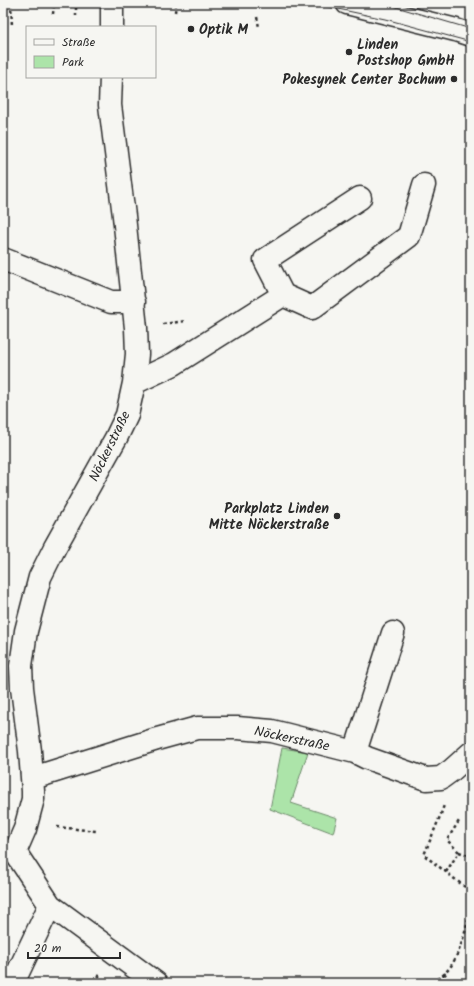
<svg xmlns="http://www.w3.org/2000/svg" width="474" height="986" font-family="Kalam,sans-serif">
	<rect width="100%" height="100%" fill="#f6f6f2"/>
	<filter id="ink" filterUnits="userSpaceOnUse"><feTurbulence type="fractalNoise" baseFrequency=".025" numOctaves="2"/><feDisplacementMap in="SourceGraphic" scale="8" xChannelSelector="R" yChannelSelector="G"/><feConvolveMatrix kernelMatrix="1 2 1 2 8 2 1 2 1" color-interpolation-filters="sRGB"/></filter>
	<g filter="url(#ink)">
		<!-- green -->
		<path fill="#ace4a9" stroke="#6c886a" d="M282,748L308,752L291,803L337,818L333,833L270,809Z"/>
		<g fill="none" stroke-linecap="round" stroke-linejoin="round">
			<defs>
				<path id="minor" d="M347,3L456,30L471,35
					M112,27V3
					M3,259L111,302H134
					M283,295L265,260L360,198
					M134,383L174,364L283,295L312,308L409,236L424,185
					M355,752L393,633
					M33,778L157,739L197,728H237L272,731L355,752L367,758L426,779L441,778L452,770L471,753
					M15,852L25,829L33,799V791L30,751L22,688L21,666L26,631L40,577L55,547L116,438L127,415L134,383L137,354L136,328L124,216L110,105L111,77
					M15,852L50,905L156,983
					M13,983L50,905"/>
			</defs>
			<!-- minor casing -->
			<use href="#minor" stroke="#2b2b2b" stroke-width="25"/>
			<!-- path -->
			<path stroke="#2b2b2b" stroke-width="2.5" stroke-dasharray="3 3" stroke-linecap="butt" d="M11,3L12,27
				M175,12L176,3
				M53,14L54,3
				M76,16V4
				M257,17L259,27
				M163,324L186,321
				M57,827L96,831
				M459,852L471,856
				M446,872L459,852L447,840L459,821
				M444,973L453,983
				M96,983L100,974
				M433,983C440,978 446,973 451,966C461,951 473,912 469,895C468,892 467,890 465,887L424,855L441,814L444,805"/>
			<!-- minor -->
			<use href="#minor" stroke="#f6f6f2" stroke-width="22"/>
			<!-- tram -->
			<path stroke="#2b2b2b" stroke-width="1" d="M310,3L385,19L471,42
				M378,3L393,6L471,29"/>
		</g>
	</g>
	<!-- markers -->
	<g fill="#2b2b2b" stroke="#f6f6f2" stroke-width="1.5">
		<circle cx="191" cy="29" r="4"/>
		<circle cx="349" cy="52" r="4"/>
		<circle cx="454" cy="79" r="4"/>
		<circle cx="337" cy="516" r="4"/>
	</g>
	<g text-anchor="middle" stroke-width="4" stroke-linejoin="round" paint-order="stroke">
		<!-- poi labels -->
		<g font-size="14" font-weight="bold" fill="#2b2b2b" stroke="#f6f6f2" text-anchor="start">
			<text x="199" y="34">Optik M</text>
			<text x="357" y="49">Linden<tspan x="357" dy="16">Postshop GmbH</tspan></text>
			<text x="446" y="84" text-anchor="end">Pokesynek Center Bochum</text>
			<text x="329" y="513" text-anchor="end">Parkplatz Linden<tspan x="329" dy="16">Mitte Nöckerstraße</tspan></text>
		</g>
		<!-- street labels -->
		<g font-size="14" fill="#2b2b2b" stroke="#f6f6f2">
			<text transform="translate(109 446) rotate(-64)" y="5">Nöckerstraße</text>
			<text transform="translate(292 738) rotate(12)" y="5">Nöckerstraße</text>
		</g>
	</g>
	<!-- margin -->
	<rect width="474" height="986" fill="none" stroke="#f6f6f2" stroke-width="16"/>
	<rect x="8" y="8" width="458" height="970" fill="none" stroke="#2b2b2b" stroke-width="1.5" filter="url(#ink)"/>
	<!-- legend -->
	<rect x="26" y="26" width="130" height="52" fill="#f6f6f2" stroke="#a5a5a2"/>
	<rect x="34" y="39" width="20" height="6" fill="#f6f6f2" stroke="#a5a5a2"/>
	<text x="62" y="46" font-size="12" fill="#2b2b2b">Straße</text>
	<rect x="34" y="56" width="20" height="12" fill="#ace4a9" stroke="#a5a5a2"/>
	<text x="62" y="66" font-size="12" fill="#2b2b2b">Park</text>
	<!-- scale -->
	<path d="M28 952v6h92v-6" fill="none" stroke="#2b2b2b" stroke-width="2"/>
	<text x="34" y="952" font-size="12" fill="#2b2b2b" stroke="#f6f6f2" stroke-width="3" paint-order="stroke">20 m</text>
</svg>
